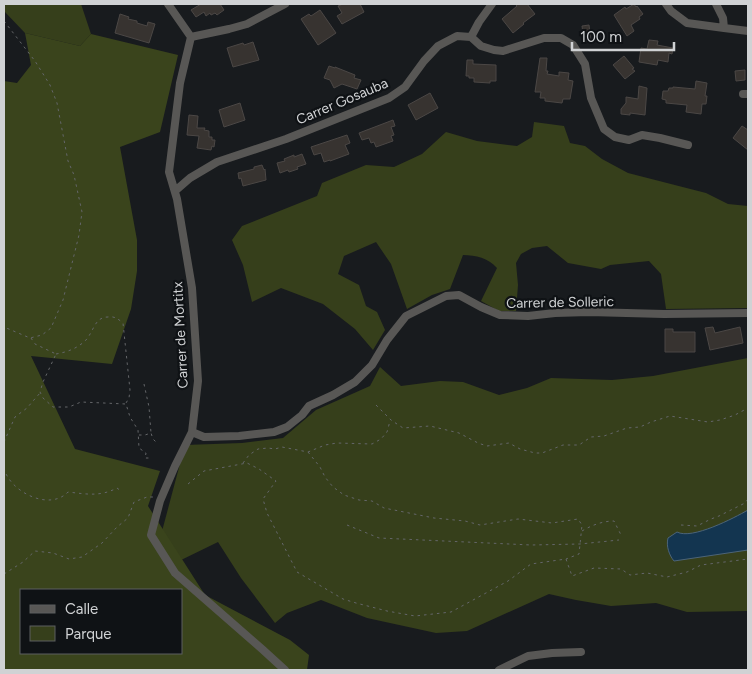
<svg xmlns="http://www.w3.org/2000/svg" width="752" height="674" font-family="Figtree,sans-serif">
	<rect width="100%" height="100%" fill="#181b1e"/>
	<!-- green -->
	<path fill="#363f1b" d="M4,4H81L91,34L80,46L25,33L4,11Z
		M534,122L564,126L570,143L585,146L602,159L628,173L706,193L728,204L748,206V308L666,309L661,274L649,261L610,265L601,269L568,263L547,246L532,248L521,254L516,263L518,285L516,311H499L481,301L497,268C488,258 476,255 463,255L450,289L432,295L407,309L391,264L376,242L344,256L338,274L359,285L366,306L377,312L385,330L373,350L355,329L323,304L281,288L252,302L243,265L232,240L242,226L317,196L322,183L366,165L394,167L422,154L446,132L477,141L517,146L532,137Z
		M748,358V611L687,612L656,603L611,606L576,600L549,594L467,631L436,633L367,618L321,600L287,613L275,623L241,578L218,542L177,562L161,535L185,445L242,443L283,438L316,410L370,386L380,367L401,386L440,381L463,382L499,395L527,388L551,378L612,380L653,376Z"/>
	<!-- forest -->
	<path fill="#3a441c" fill-rule="evenodd" d="M25,33L80,46L91,34L178,55L160,132L120,147L137,240V271L131,309L112,364L31,356L75,449L160,471L148,506L205,595L290,640L309,655L307,670H4V81L17,83L31,65ZM21,590H181V653H21Z"/>
	<!-- water -->
	<path fill="#133550" stroke="#4c6478" d="M748,510V550L674,561C669,555 666,546 668,538L677,532C692,540 734,518 748,510Z"/>
	<!-- building -->
	<path fill="#373330" stroke="#4b4745" d="M201,4H220L224,10L217,15L215,13L211,15L210,13L206,16L204,12L196,17L191,10Z
		M343,4H360L364,12L342,24L337,16L342,13L338,6Z
		M515,4H527L535,14L523,23L524,24L513,33L502,19L517,6Z
		M634,4L636,7L637,6L643,14L639,17L640,19L631,25L634,31L627,36L614,15L625,7L626,9Z
		M320,10L336,33L318,45L301,19L309,14L311,16Z
		M120,14L129,17L128,19L137,21V23L147,26L148,22L155,24L149,43L115,33Z
		M589,25L591,41L584,42L582,26Z
		M649,40L658,41L657,45L673,48L672,54L669,53L668,62L658,60L657,65L639,62L641,48L647,49Z
		M253,42L259,60L233,67L227,48L243,43L244,45Z
		M624,56L634,68L632,69L635,71L625,79L613,65Z
		M540,58H547L546,71H548L547,74L559,76V72L569,73L568,80L573,81L570,99H563L562,103L545,101V98H540L541,92H535Z
		M467,60H473V64L496,65V81H490V83L474,82V78H469V76H466Z
		M329,66L335,68V67L355,75L354,78L361,80L357,89L342,84L334,88L330,80L324,78Z
		M745,70V80L736,81L735,71Z
		M696,81L707,83L705,96H707L706,104H702L701,114L686,112L687,105L666,103V100L662,99L663,91H668L669,88H673V87L695,89Z
		M639,86L647,88L645,115L630,113V115L621,114V109L626,103V97L638,99Z
		M430,93L438,108L416,120L408,105Z
		M240,103L245,120L224,127L219,110Z
		M189,115L198,116L197,128H205L204,130L209,131V137H212V140H215L214,147L212,146L211,150L197,148L199,136L187,135Z
		M393,120L395,126L391,127L394,135L391,136L393,141L376,147L374,142L371,143L369,138L362,140L359,133Z
		M742,126L748,130V150L733,138Z
		M347,135L350,143L345,145L349,154L330,161V160L324,162L321,153L314,155L311,147Z
		M302,154L306,164L297,167L298,169L289,172L288,170L280,173L277,163L285,161L284,159L294,155V157Z
		M262,165L264,170L265,169L266,180L243,186L241,178L239,179L238,173L254,169V167Z
		M713,327L715,333L740,327L743,343L710,350L705,328Z
		M665,329H673V332H695V352H665Z"/>
	<g fill="none" stroke-linecap="round" stroke-linejoin="round">
		<!-- path -->
		<path stroke="#646669" stroke-width="1" stroke-dasharray="2.5 4" stroke-linecap="butt" d="M4,21L35,61L50,85L57,103L68,161L74,175L82,212L79,235L63,300L51,328L42,335L30,338L4,327
			M31,338L35,344L56,354L43,382L40,392L43,398L53,407H69L81,402L126,404L130,417L138,430L139,448L146,453L145,458H151
			M56,354C67,352 76,349 85,341C94,332 94,317 108,317C115,316 118,319 123,323L130,390L129,398L126,403
			M144,384L149,407L151,433
			M376,405L391,420L403,428L430,426L459,433L478,443L487,446L509,443L520,449L535,453H542L563,445H579L591,437L604,436L627,428L640,427L651,422L670,416L708,422L720,420L735,415L748,408
			M139,435H145L151,433L153,439L157,443
			M4,442L15,417L27,408L40,393
			M308,452L320,467L325,477L333,487L344,495L359,500L372,501L384,508L434,518L465,521L480,525L518,519L552,523L578,519L582,525L579,554L566,559
			M243,463L249,455L258,449L268,448L275,449L282,447L308,452L325,445L337,443L372,444L381,439L387,432L390,421
			M4,468C9,491 49,512 68,492C86,494 100,497 117,488L121,491
			M188,484L204,471L247,463L259,469L276,481L263,499L267,513L297,572L343,599L356,603L387,611L415,616L451,612L508,581L531,564L566,559L572,576L594,568L621,569L630,575L647,573L667,577L687,572L701,565L748,559
			M347,525L379,538L531,545L580,544L619,540
			M681,525L697,526L711,519L719,516L745,503L748,499
			M582,531C592,525 603,521 614,521L622,537
			M4,574L23,562L35,551L53,553L69,559L82,557L102,543L117,527L128,518L134,502L147,497H154"/>
		<!-- street -->
		<path stroke="#585755" stroke-width="8" d="M168,4L191,37L180,83L169,172L177,199L192,288L198,381L192,432L175,466L160,501L151,535L175,573L262,649L285,670
			M666,4L671,11L687,23L724,28L748,31
			M716,4L723,18L724,28
			M191,37L229,29L247,24L285,4
			M471,37L481,46L494,50L503,51L544,38H561L573,45L585,64L591,98L604,129L615,137L629,140L642,135L660,138L688,145
			M743,94H748
			M175,191L190,178L217,162L286,139L389,98L405,87L424,61L438,46L457,36L471,37L479,22L492,4
			M192,432L204,437L239,436L274,432L287,427L302,415L309,406L333,395L355,382L372,365L387,340L406,316L446,296L459,295L481,307L500,315L528,316L555,313L589,312L664,314L748,313
			M499,670L528,656L552,653L581,652"/>
	</g>
	<g text-anchor="middle" stroke-width="4.5" stroke-linejoin="round" paint-order="stroke">
		<!-- street labels -->
		<g font-size="14" fill="#d0d2d4" stroke="#0f1215">
			<text transform="translate(342 101) rotate(-23)" y="5">Carrer Gosauba</text>
			<text transform="translate(560 302) rotate(-1)" y="5">Carrer de Solleric</text>
			<text transform="translate(180 335) rotate(-93)" y="5">Carrer de Mortitx</text>
		</g>
	</g>
	<!-- border -->
	<rect width="752" height="674" fill="none" stroke="#d0d2d4" stroke-width="10"/>
	<!-- legend -->
	<rect x="20" y="589" width="162" height="65" fill="#0f1215" stroke="#5c5f61"/>
	<rect x="30" y="605" width="25" height="8" fill="#585755" stroke="#5c5f61"/>
	<text x="65" y="614" font-size="15" fill="#d0d2d4">Calle</text>
	<rect x="30" y="626" width="25" height="15" fill="#363f1b" stroke="#5c5f61"/>
	<text x="65" y="639" font-size="15" fill="#d0d2d4">Parque</text>
	<!-- scale -->
	<path d="M572 42v8h102v-8" fill="none" stroke="#d0d2d4" stroke-width="2.5"/>
	<text x="580" y="42" font-size="15" fill="#d0d2d4" stroke="#0f1215" stroke-width="4" paint-order="stroke">100 m</text>
</svg>
